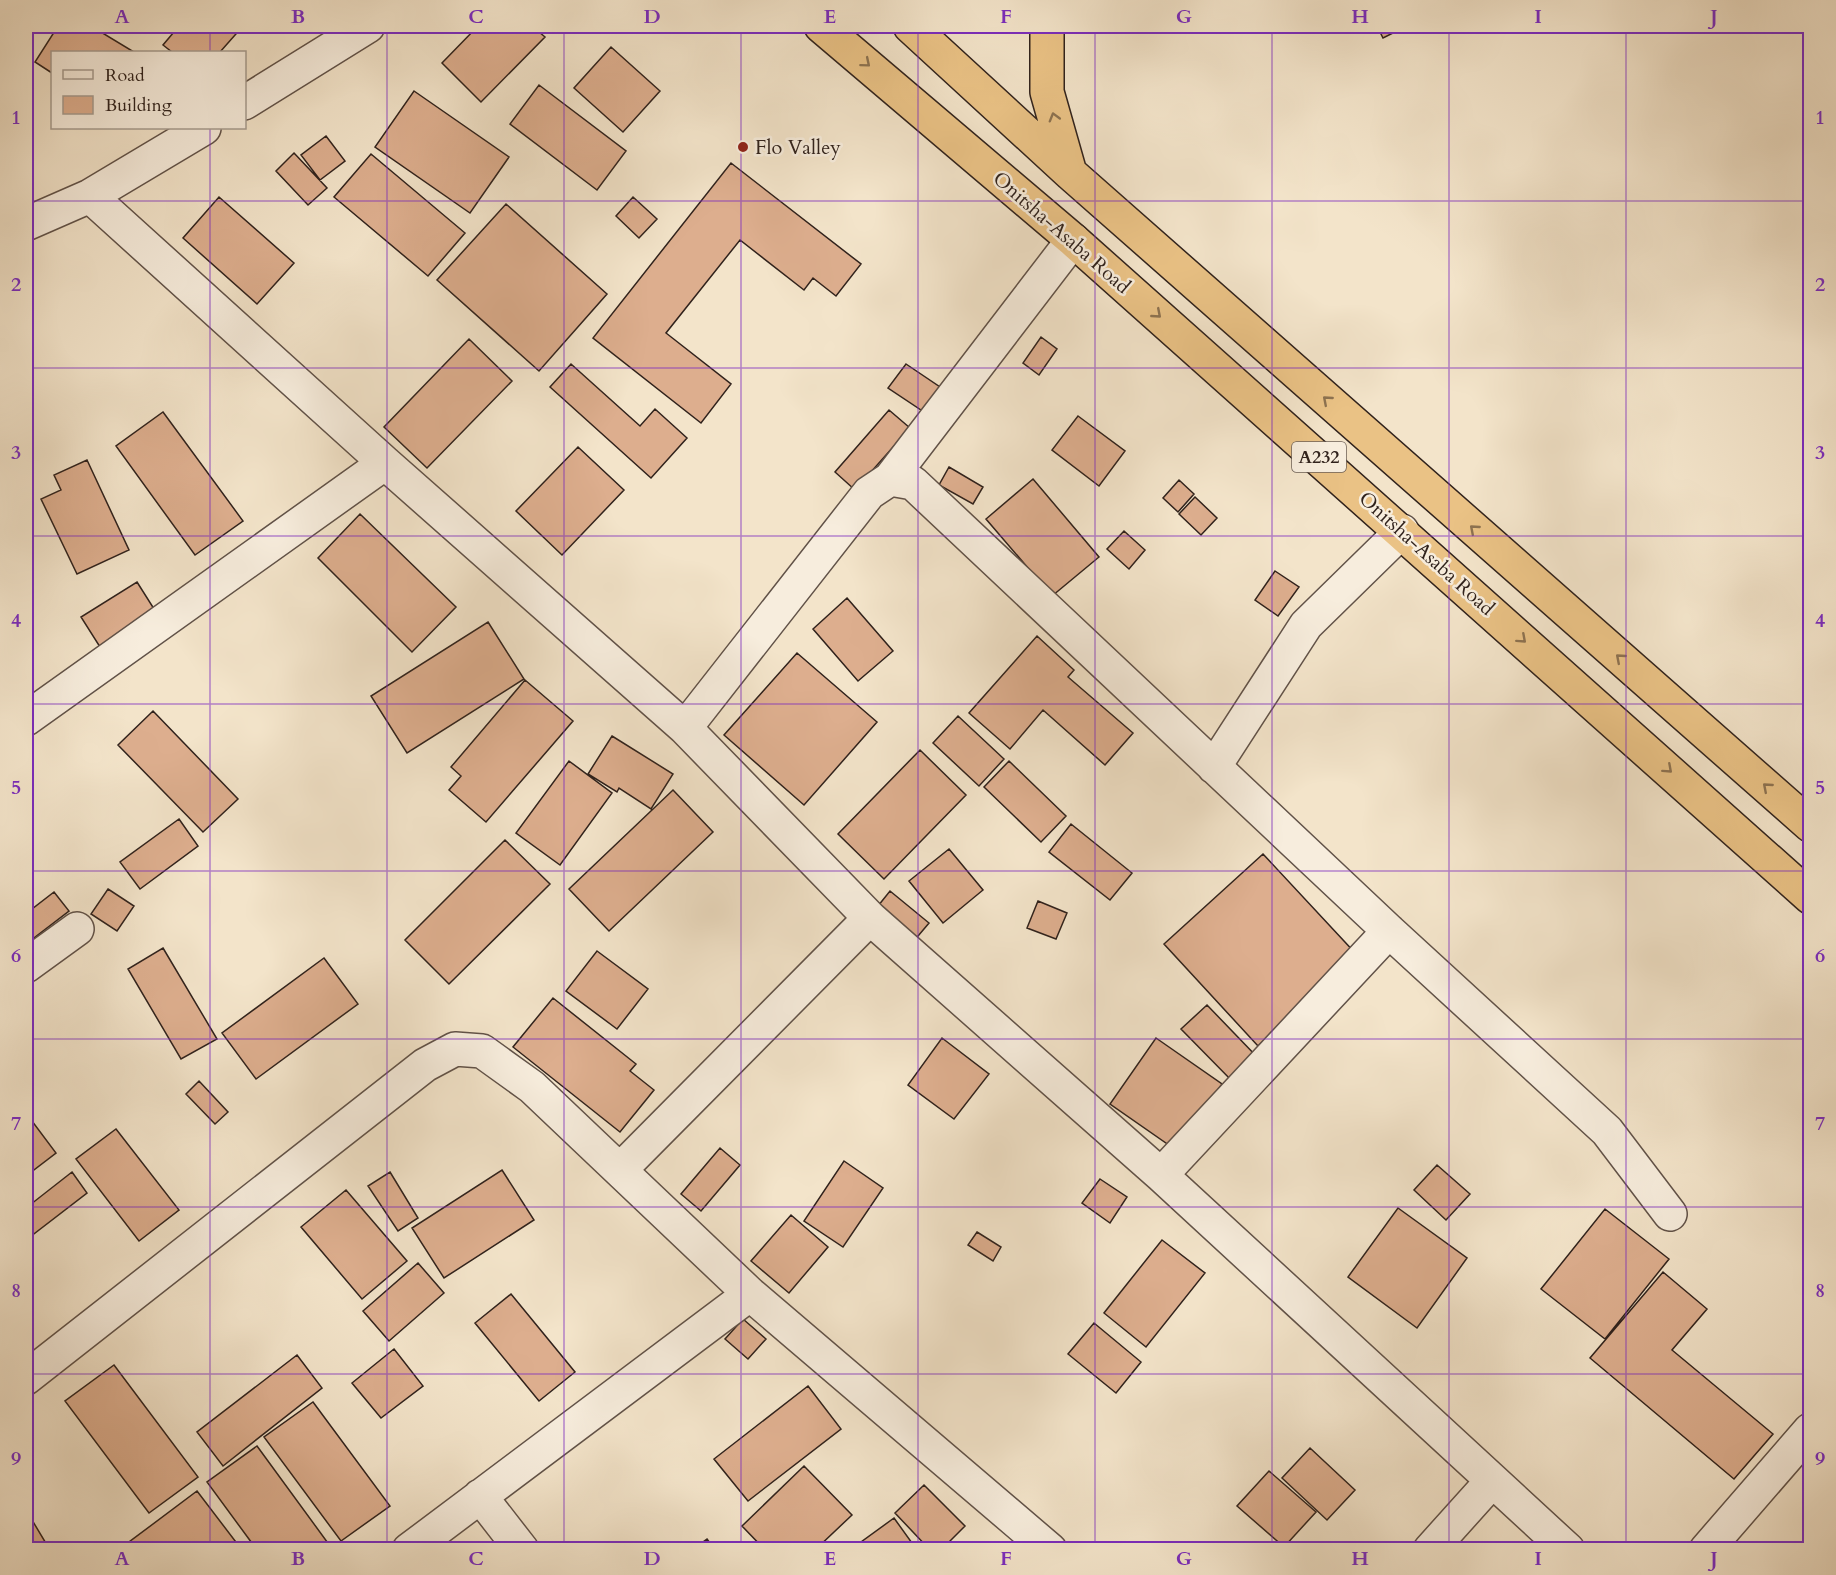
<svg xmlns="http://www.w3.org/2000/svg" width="1836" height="1575" font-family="Cardo,serif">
	<rect width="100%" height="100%" fill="#f3e4ca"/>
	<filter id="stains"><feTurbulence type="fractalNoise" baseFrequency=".00333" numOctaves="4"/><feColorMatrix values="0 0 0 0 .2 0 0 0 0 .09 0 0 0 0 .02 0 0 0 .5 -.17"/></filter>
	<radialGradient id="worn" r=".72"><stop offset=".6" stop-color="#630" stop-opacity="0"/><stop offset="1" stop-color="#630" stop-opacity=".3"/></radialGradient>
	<!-- building -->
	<path fill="#ddae8e" stroke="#30221c" stroke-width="1.5" d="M58,26H91L134,52H52V73L35,62Z
		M179,26H243L220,52H172L163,45Z
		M478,26H532L545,37L481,102L442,63Z
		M1377,26H1407L1383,38Z
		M611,47L660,91L623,132L574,88Z
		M539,85L626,151L597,190L510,124Z
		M414,91L509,157L470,213L375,147Z
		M326,136L345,161L320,180L301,155Z
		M294,153L327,188L308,205L276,171Z
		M371,154L465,233L428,276L334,197Z
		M731,163L861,264L836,296L813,278L804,290L740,240L666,333L731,384L701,423L593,338Z
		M219,197L294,263L257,304L183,238Z
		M633,197L657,219L639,238L616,216Z
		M506,204L607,294L539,371L437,280Z
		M1041,337L1057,349L1039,375L1023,363Z
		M469,339L512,381L427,468L384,427Z
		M571,364L640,426L655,409L687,438L651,478L550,387Z
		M906,364L943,389L927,414L888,388Z
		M889,410L910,428L855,490L835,472Z
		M163,412L243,521L195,555L116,446Z
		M1078,416L1125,451L1099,486L1052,450Z
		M578,447L624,490L562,555L516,511Z
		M87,460L129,550L77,574L41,499L61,490L54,475Z
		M949,467L983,487L973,504L939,485Z
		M1033,479L1099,557L1052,596L986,519Z
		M1179,480L1194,494L1178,512L1163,498Z
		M1195,497L1217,518L1201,535L1179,514Z
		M360,514L456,607L412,652L318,558Z
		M1124,531L1145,550L1129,569L1107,549Z
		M1275,571L1299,587L1278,616L1255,600Z
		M137,582L156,612L100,647L81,617Z
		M847,598L893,651L858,681L813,629Z
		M488,622L524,679L407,753L371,696Z
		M1037,636L1074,670L1068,677L1133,733L1105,765L1043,710L1010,749L969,713Z
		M797,653L877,722L804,805L724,735Z
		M525,680L573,721L486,822L449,790L461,776L451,767Z
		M153,711L238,799L203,832L118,745Z
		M958,716L1004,759L979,786L933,743Z
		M612,736L673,774L651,809L619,788L617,792L588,774Z
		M920,750L966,795L884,879L838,834Z
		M569,761L612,793L560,865L516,833Z
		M1009,761L1066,816L1041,842L984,787Z
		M673,790L713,832L609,931L569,889Z
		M179,819L198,846L140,889L120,862Z
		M1071,824L1132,873L1110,900L1049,852Z
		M505,840L550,884L449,984L405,940Z
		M949,849L983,890L943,923L909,881Z
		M1263,854L1357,955L1258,1046L1164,944Z
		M108,889L134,906L117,931L91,914Z
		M890,891L929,923L913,942L874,911Z
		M54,892L69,911L26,944V908L28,912Z
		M1038,901L1067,913L1056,939L1027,928Z
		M163,948L217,1039L181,1059L128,969Z
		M597,951L648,989L617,1029L566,991Z
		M324,958L358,1004L256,1079L222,1033Z
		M553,998L636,1064L630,1071L654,1090L620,1132L513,1047Z
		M1207,1005L1259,1059L1234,1083L1181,1029Z
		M942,1038L989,1074L954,1119L908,1085Z
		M1156,1038L1222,1084L1176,1150L1110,1104Z
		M199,1081L228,1112L215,1124L186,1094Z
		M26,1113L56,1153L26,1176Z
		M116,1129L179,1210L139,1241L76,1159Z
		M720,1148L740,1165L701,1211L681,1194Z
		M844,1161L883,1188L843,1247L804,1221Z
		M1437,1165L1470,1194L1446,1220L1414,1190Z
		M502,1170L534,1220L444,1278L412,1228Z
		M72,1172L87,1193L26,1240V1208Z
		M390,1172L418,1218L398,1231L368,1186Z
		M1100,1179L1127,1197L1110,1223L1082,1203Z
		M346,1190L407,1261L362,1299L301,1227Z
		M1398,1208L1467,1258L1417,1328L1348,1277Z
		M1605,1209L1669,1259L1605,1339L1541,1289Z
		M791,1215L828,1247L789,1293L751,1261Z
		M977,1232L1001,1247L993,1261L968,1245Z
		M1162,1240L1205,1273L1146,1347L1104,1313Z
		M418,1263L444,1293L389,1341L363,1311Z
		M1663,1272L1707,1309L1672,1350L1773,1434L1734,1479L1590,1358Z
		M511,1294L575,1372L539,1401L475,1323Z
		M743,1319L766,1339L748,1359L725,1339Z
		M1094,1323L1141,1362L1116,1393L1068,1354Z
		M394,1349L423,1386L381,1418L352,1383Z
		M297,1355L322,1388L223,1466L197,1432Z
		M114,1365L198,1477L149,1513L65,1401Z
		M808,1386L841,1429L748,1501L714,1459Z
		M313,1402L390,1506L341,1541L264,1437Z
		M257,1446L333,1550H257L207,1482Z
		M1310,1448L1355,1490L1327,1520L1282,1478Z
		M804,1466L852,1515L815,1550H765L742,1526Z
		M1269,1471L1316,1512L1284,1547L1237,1506Z
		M924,1485L965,1526L941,1550H930L895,1513Z
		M197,1491L242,1550H135L129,1542Z
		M26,1510L50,1550H26Z
		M894,1518L917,1550H850Z
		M707,1539L715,1550H692Z"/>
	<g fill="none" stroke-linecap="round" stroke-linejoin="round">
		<defs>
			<path id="minor" d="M244,103L368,26
				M90,196L385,463L685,728L870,918L1161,1175L1568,1550
				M26,224L90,196L204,128
				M890,479L913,483L1389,931L1607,1131L1670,1214
				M26,719L385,463
				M685,728L869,493L890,479L1073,240
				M1214,767L1306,625L1402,531
				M26,966L77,929
				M621,1169L870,918
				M1161,1175L1389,931
				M26,1378L425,1065L455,1049L482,1051L532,1087L750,1294L1050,1550
				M480,1496L522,1550
				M409,1550L750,1294
				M1430,1550L1492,1481
				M1706,1550L1810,1430"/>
			<path id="highway" d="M821,26L1073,240L1810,897
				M910,26L1070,173L1810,825
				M1047,26V92L1070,173"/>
		</defs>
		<!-- minor casing -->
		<use href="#minor" stroke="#615248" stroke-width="36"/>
		<!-- highway casing -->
		<use href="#highway" stroke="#30221c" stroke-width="36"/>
		<!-- minor -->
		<use href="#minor" stroke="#f7eddd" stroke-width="33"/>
		<!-- highway -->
		<use href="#highway" stroke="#eac285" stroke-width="33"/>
	</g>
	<!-- one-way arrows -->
	<defs><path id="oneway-chevron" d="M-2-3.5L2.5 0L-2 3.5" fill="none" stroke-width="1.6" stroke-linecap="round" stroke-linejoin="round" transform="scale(1.5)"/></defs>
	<g stroke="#8d7250">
		<use href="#oneway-chevron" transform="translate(866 63) rotate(40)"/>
		<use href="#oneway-chevron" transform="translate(1054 117) rotate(-106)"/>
		<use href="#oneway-chevron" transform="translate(1157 314) rotate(41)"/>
		<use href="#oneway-chevron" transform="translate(1327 400) rotate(-139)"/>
		<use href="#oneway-chevron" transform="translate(1474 529) rotate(-139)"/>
		<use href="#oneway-chevron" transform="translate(1522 639) rotate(42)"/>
		<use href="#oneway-chevron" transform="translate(1620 658) rotate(-139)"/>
		<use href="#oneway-chevron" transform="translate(1668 769) rotate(42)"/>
		<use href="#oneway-chevron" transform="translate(1767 787) rotate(-139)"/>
	</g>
	<!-- grid -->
	<path fill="none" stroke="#7b2cbf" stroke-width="1.5" stroke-opacity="0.55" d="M210,26V52M387,26V1550M564,26V1550M741,26V1550M918,26V1550M1095,26V1550M1272,26V1550M1449,26V1550M1626,26V1550M210,128V1550M26,201H1810M26,368H1810M26,536H1810M26,704H1810M26,871H1810M26,1039H1810M26,1207H1810M26,1374H1810"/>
	<!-- markers -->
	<circle fill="#8f2418" stroke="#f7eddd" stroke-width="2" cx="743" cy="147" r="6"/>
	<g text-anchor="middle" stroke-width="5" stroke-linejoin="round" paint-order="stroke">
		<!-- shield labels -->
		<rect fill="#f7eddd" stroke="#6c5f56" stroke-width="1.5" x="1292" y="442" width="54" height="30" rx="4.5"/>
		<g font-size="18" font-weight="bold" fill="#30221c">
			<text x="1319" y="463">A232</text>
		</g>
		<!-- poi labels -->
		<g font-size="20" fill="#30221c" stroke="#f7eddd" text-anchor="start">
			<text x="755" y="154">Flo Valley</text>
		</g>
		<!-- street labels -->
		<g font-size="20" fill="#30221c" stroke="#f7eddd">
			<text transform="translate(1062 232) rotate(41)" y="7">Onitsha-Asaba Road</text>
			<text transform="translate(1427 553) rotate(42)" y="7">Onitsha-Asaba Road</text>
		</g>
	</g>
	<!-- margin -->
	<rect width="1836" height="1575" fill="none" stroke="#f3e4ca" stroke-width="66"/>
	<!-- legend -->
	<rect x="51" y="51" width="195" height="78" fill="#f7eddd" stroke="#a79c90" stroke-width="1.5"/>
	<rect x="63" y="70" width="30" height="9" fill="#f7eddd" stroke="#a79c90" stroke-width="1.5"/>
	<text x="105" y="81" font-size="18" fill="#30221c">Road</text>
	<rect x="63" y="96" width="30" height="18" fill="#ddae8e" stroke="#a79c90" stroke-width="1.5"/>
	<text x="105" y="111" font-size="18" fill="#30221c">Building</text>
	<rect x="33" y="33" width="1770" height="1509" fill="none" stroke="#7b2cbf" stroke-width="2"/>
	<g font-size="20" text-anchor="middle" font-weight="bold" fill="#7b2cbf">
		<text x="122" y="23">A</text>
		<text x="298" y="23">B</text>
		<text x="476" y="23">C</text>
		<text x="652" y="23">D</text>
		<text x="830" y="23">E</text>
		<text x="1006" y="23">F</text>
		<text x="1184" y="23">G</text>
		<text x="1360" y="23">H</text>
		<text x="1538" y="23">I</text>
		<text x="1714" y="23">J</text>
		<text x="16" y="124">1</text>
		<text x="1820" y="124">1</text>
		<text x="16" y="291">2</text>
		<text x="1820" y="291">2</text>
		<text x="16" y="459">3</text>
		<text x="1820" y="459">3</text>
		<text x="16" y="627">4</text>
		<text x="1820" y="627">4</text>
		<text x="16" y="794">5</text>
		<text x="1820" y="794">5</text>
		<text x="16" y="962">6</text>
		<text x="1820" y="962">6</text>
		<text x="16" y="1130">7</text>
		<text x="1820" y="1130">7</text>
		<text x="16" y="1297">8</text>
		<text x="1820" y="1297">8</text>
		<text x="16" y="1465">9</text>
		<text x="1820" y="1465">9</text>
		<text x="122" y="1565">A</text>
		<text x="298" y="1565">B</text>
		<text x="476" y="1565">C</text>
		<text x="652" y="1565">D</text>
		<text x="830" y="1565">E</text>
		<text x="1006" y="1565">F</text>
		<text x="1184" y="1565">G</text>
		<text x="1360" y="1565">H</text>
		<text x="1538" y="1565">I</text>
		<text x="1714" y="1565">J</text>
	</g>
	<rect width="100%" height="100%" filter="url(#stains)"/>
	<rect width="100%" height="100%" fill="url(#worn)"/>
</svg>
